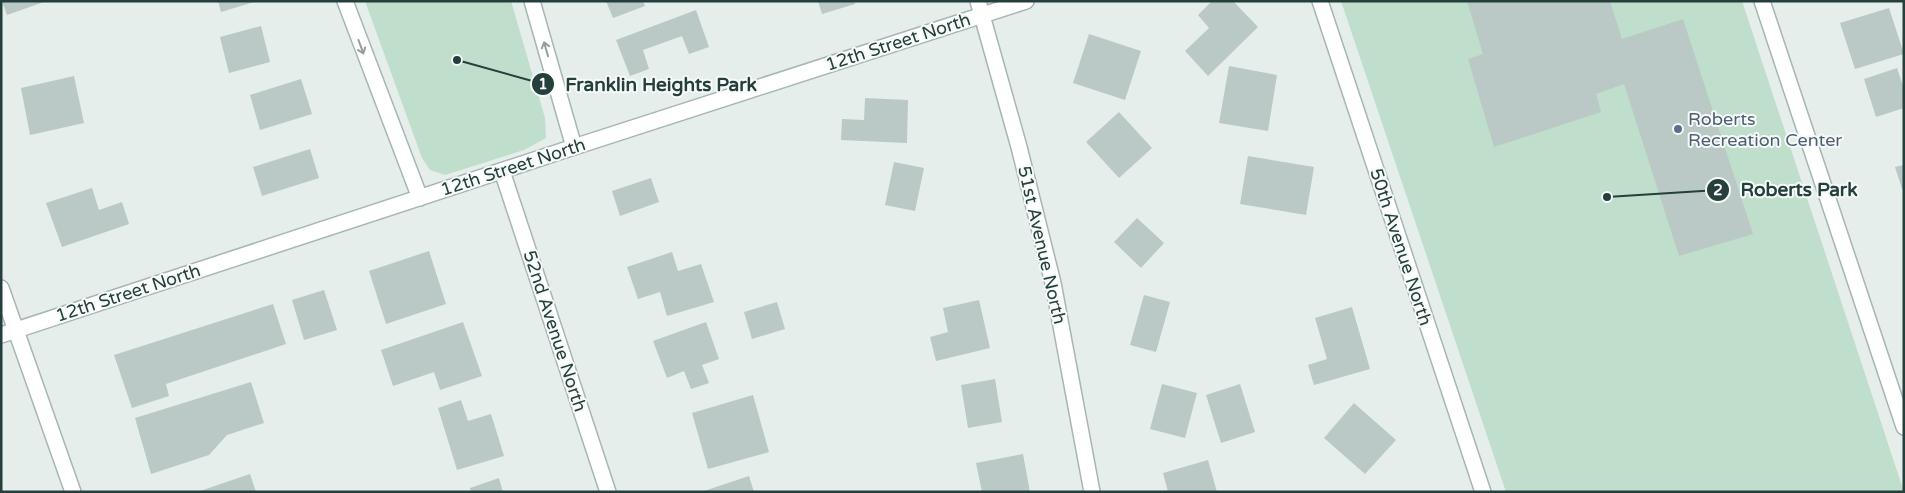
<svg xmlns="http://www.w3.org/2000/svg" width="1905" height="493" font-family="'Varela Round',sans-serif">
	<rect width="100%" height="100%" fill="#e5eeeb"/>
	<!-- green -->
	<path fill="#bfdecb" d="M365,1H511L545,118L546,138L524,150L445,175L430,170L422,158Z
		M1341,1H1742L1904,492H1506Z"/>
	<!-- building -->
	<path fill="#bac9c5" d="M2,1H44V2L7,15Z
		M218,1H254V2L221,12Z
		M606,1H643L645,6L613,18Z
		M818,1H854L855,4L822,14Z
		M1212,1H1233L1258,27L1208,76L1185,51L1209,28L1198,15Z
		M1467,1H1610L1622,39L1683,19L1753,234L1679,256L1624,84L1596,94L1601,112L1494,147L1468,59L1483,54Z
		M1889,8L1904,54L1855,69L1840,23Z
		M696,10L709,47L689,54L682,36L643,50L649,69L630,76L616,40Z
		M261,26L270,62L229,73L220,37Z
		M1089,34L1141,51L1125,100L1073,83Z
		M1229,66L1277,75L1268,131L1219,123Z
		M1897,68L1904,89V108L1876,117L1864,79Z
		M74,76L84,123L30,135L21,88Z
		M301,79L312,114L260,130L250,95Z
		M865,98L908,100L907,143L841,140L842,119L864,120Z
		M1119,112L1152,148L1119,178L1086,142Z
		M310,149L319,178L262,196L253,167Z
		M1248,156L1314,167L1306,215L1240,204Z
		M894,162L924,168L915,211L885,205Z
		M1904,165V188L1902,189L1895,167Z
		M651,178L659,202L620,216L612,191Z
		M92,188L99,210L122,202L129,224L62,247L46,203Z
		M1137,218L1164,243L1141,268L1114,242Z
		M429,251L446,304L386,324L369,271Z
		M672,252L678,271L701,264L714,302L667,316L660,292L638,299L627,267Z
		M324,290L337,330L304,340L292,300Z
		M1144,295L1170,302L1156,352L1130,345Z
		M979,300L990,348L936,361L930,337L948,332L943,308Z
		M777,302L785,329L752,339L744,312Z
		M273,304L286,344L166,384L169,396L132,408L114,355Z
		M1352,307L1370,369L1314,385L1308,365L1327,359L1315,318Z
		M463,322L482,376L440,390L434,372L393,386L381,350Z
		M706,322L719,359L702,365L709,383L691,389L684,371L667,378L653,341Z
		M995,379L1002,422L968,428L961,385Z
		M251,382L264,423L227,435L209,455L151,474L135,418Z
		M1162,384L1197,393L1185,438L1150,429Z
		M1240,384L1255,432L1221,443L1206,395Z
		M753,395L769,452L708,469L692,413Z
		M461,400L468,421L491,414L504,456L457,470L438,408Z
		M1354,403L1396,440L1365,474L1324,438Z
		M1023,454L1030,492H982L976,463Z
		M1208,460L1217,492H1168L1163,473Z
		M250,474L256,492H200V491Z
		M749,476L754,492H704V491Z
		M499,478L503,492H471L470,488Z"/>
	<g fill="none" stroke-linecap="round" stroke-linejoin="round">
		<defs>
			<path id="street" d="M345,1L420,198
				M532,1L574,147
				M978,1L1019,147L1053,283L1092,492
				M1320,1L1483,492
				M1762,1L1904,427
				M502,171L608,492
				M1,288L73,492
				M1,335L574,147L1026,1"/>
		</defs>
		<!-- street casing -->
		<use href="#street" stroke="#a7b6b3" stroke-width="18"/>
		<!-- street -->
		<use href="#street" stroke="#fff" stroke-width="15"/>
	</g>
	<!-- one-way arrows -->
	<defs><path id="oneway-shaft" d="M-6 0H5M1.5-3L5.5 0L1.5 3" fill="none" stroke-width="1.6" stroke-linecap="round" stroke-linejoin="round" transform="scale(1.25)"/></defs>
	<g stroke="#929f9e">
		<use href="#oneway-shaft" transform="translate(361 47) rotate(70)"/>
		<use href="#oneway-shaft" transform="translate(546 49) rotate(-106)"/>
	</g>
	<!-- markers -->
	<circle fill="#5c6f8a" stroke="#f6faf8" stroke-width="2" cx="1678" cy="129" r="5"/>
	<g text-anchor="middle" stroke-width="4" stroke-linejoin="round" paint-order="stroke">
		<!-- street labels -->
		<g font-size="18" fill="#243f3c" stroke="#f6faf8">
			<text transform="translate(898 42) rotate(-18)" y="6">12th Street North</text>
			<text transform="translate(513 167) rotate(-18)" y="6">12th Street North</text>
			<text transform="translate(1042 245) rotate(77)" y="6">51st Avenue North</text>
			<text transform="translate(1401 247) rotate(72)" y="6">50th Avenue North</text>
			<text transform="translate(128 293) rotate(-18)" y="6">12th Street North</text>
			<text transform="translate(555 331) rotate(72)" y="6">52nd Avenue North</text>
		</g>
		<!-- service labels -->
		<g font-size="18" fill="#4e5e75" stroke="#f6faf8" text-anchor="start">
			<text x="1688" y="125">Roberts<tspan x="1688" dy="21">Recreation Center</tspan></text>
		</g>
	</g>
	<!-- callouts -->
	<path fill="none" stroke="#243f3c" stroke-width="2" d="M457 60L543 84M1607 197L1718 190"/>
	<g fill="#243f3c" stroke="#f6faf8" stroke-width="2">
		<circle cx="457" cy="60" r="5"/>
		<circle cx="1607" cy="197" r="5"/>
		<circle cx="543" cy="84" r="12"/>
		<circle cx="1718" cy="190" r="12"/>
	</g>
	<g font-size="15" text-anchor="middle" font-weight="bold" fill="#fff">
		<text x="543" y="89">1</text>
		<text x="1718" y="195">2</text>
	</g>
	<g font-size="19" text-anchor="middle" font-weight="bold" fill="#243f3c" stroke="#f6faf8" stroke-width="4" stroke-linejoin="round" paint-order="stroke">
		<text x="661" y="91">Franklin Heights Park</text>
		<text x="1799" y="196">Roberts Park</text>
	</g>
	<!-- border -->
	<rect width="1905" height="493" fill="none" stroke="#243f3c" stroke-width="5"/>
</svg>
